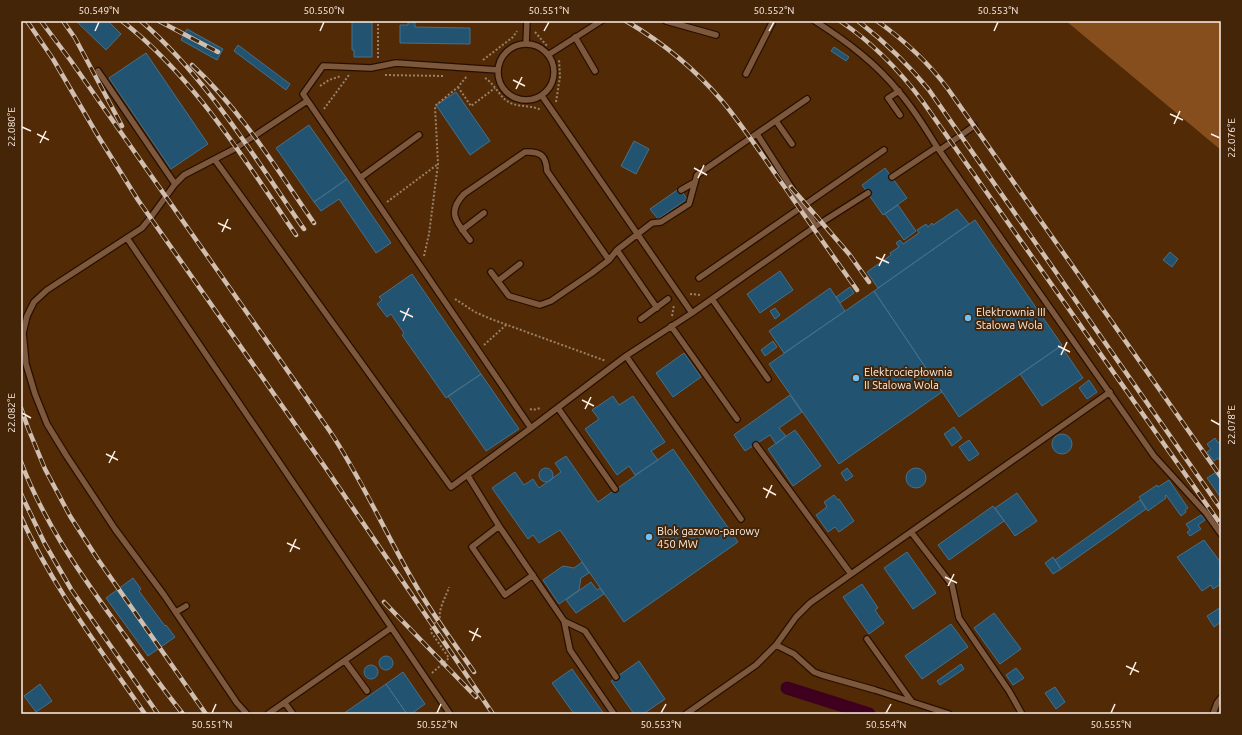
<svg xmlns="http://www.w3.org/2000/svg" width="1242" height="735" font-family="Ubuntu,sans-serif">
	<rect width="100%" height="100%" fill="#452507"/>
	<!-- built -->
	<path fill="#522b06" d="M21,21H1066L1175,112L1186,111L1190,117L1191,126L1221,150V714H21Z"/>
	<!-- forest -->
	<path fill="#864e1d" d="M1066,21H1221V150L1210,141Z"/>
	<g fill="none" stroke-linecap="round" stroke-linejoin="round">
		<!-- canal -->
		<path stroke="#3e001e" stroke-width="13" d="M787,688L869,714"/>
	</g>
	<!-- building -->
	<path fill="#225472" stroke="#45708b" d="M76,21H108L121,34L106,50Z
		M352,21H372V57H354V50H352Z
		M408,22H415V27L470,28V44L400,43V25H408Z
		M187,29L223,49L217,60L181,40Z
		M238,45L290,84L286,90L234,51Z
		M834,47L849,57L846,61L831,51Z
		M146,53L208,144L171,169L109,78Z
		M456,92L490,141L470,155L436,105Z
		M309,125L347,179L314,202L276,148Z
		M634,141L649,149L636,174L621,166Z
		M885,168L907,198L883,215L862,185Z
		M347,179L391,243L376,253L339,199L321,211L314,202Z
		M680,188L687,199L658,219L650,209Z
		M898,205L916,231L904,240L885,214Z
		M957,209L969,224L878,288L867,272L891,255L890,253L899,247L896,243L900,240L903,244L919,233L917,230L926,224L928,227L932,223L933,225Z
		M975,220L1062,345L959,417L874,291Z
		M1170,252L1178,259L1172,267L1163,260Z
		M780,271L793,290L760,313L747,294Z
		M412,274L481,374L446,398L402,335L404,333L391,314L387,317L377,304L382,300L379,297Z
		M850,287L854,293L840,303L836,297Z
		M830,288L845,311L784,353L769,331Z
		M874,291L942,392L839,464L769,364Z
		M775,308L780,315L775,319L770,311Z
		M773,341L777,347L765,356L761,350Z
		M1061,346L1083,378L1042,406L1020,374Z
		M684,353L701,377L673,397L656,373Z
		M481,374L519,429L486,451L448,396Z
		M1089,380L1097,392L1087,399L1079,388Z
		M790,395L802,412L779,428L786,436L776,444L770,435L745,451L734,435L735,434Z
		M613,396L619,405L633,396L665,442L651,451L658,460L635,475L629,466L617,475L585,429L599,419L592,410Z
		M954,427L962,438L952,446L944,434Z
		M795,430L821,466L793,486L768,449Z
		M1052 444a10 10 0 1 1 20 0a10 10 0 1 1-20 0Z
		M1215,438L1218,443L1220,441L1221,443V463L1218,458L1214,461L1207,452L1211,449L1207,444Z
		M969,440L979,454L969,461L959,447Z
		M673,449L738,542L624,622L560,530L539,543L533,535L528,539L492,488L515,472L524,485L533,479L539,488L561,472L555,463L566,456L598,502Z
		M847,468L853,476L846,481L841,473Z
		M906 478a10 10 0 1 1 20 0a10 10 0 1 1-20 0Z
		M539 475a7 7 0 1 1 14 0a7 7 0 1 1-14 0Z
		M1221,469V498L1207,478Z
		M1169,480L1188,508L1185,510L1186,512L1181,516L1166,495L1165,496L1166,498L1148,511L1139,497L1157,485L1158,487Z
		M1017,493L1037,521L1015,536L995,508Z
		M834,495L838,500L839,499L854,521L839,532L835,527L828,532L816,515L827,507L824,502Z
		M1140,500L1146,509L1061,569L1055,560Z
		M993,506L1004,521L949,560L938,545Z
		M1201,515L1205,520L1198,525L1201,529L1190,536L1187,532L1190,530L1186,524Z
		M1204,540L1221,563V579L1219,580L1221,584L1213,589L1211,585L1202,591L1177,557Z
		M907,552L936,593L913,609L884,568Z
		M1053,557L1061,569L1053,574L1045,563Z
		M582,562L589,573L581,578L579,590L559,604L543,580L563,566L574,568Z
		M133,578L141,589L139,591L165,626L166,625L175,637L148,656L106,598Z
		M591,582L597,590L600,588L604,594L576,613L566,600Z
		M862,584L878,608L875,610L884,623L869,634L843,597Z
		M1221,607V622L1214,627L1207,616Z
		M994,613L1021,649L1000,664L974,628Z
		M951,624L968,647L922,679L905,656Z
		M379 663a7 7 0 1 1 14 0a7 7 0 1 1-14 0Z
		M639,661L665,699L643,714H634L611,681Z
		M961,664L964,669L940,685L937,681Z
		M364 672a7 7 0 1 1 14 0a7 7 0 1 1-14 0Z
		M1016,668L1024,678L1013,685L1006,675Z
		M572,669L604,714H574L552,683Z
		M403,672L425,704L411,714H407L386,684Z
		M40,684L52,701L36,712L24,696Z
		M386,684L407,714H343Z
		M1055,687L1065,702L1056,709L1045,693Z"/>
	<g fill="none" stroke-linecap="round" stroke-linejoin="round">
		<defs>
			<path id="service" d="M666,21L716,35
				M815,21C846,41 876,63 899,92C914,109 925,128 937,147
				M575,37L595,71
				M498 72a28 28 0 1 1 56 0a28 28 0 1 1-56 0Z
				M526,44L527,21
				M548,55L601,21
				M498,70L396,63L371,68L323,66L303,94L531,428L626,356L692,313L542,96
				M98,71L175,184
				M746,74L773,21
				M899,91L888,98L900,115
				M776,121L792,144
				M757,134L816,226
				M940,150L974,126
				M215,160L451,487L531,428
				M892,177L937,147L1154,456L1206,513L1221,534
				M360,178L419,135
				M681,190L695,182
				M462,230L484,213
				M127,238L450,714
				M470,240C457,223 446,213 464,194L525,152C541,151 546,156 547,171L609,260
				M617,250L657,308
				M491,272L509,296L540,305L551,301L592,273L609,260L617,250L652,223L661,222L689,204L697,175L807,99
				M699,278L884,150
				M498,281L520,264
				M712,299L768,379
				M692,313L816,226L868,193
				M641,319L668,299
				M671,326L737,419
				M626,356L741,519
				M558,408L615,489
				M756,445L851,574
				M468,476L499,526L564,621L585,631L616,677
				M499,526L472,547L505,595L533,575
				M911,532L952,585L959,618L1009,691L1022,714
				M176,612L186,606
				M564,621L570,650L614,714
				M867,639L912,702
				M776,645L794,654L814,672L822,675L875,690L949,714
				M345,661L367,691
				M285,703L293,714
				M247,714L237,703L164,595L115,529L66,455L47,424L35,394L26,364L23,333L27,316L34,302L47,290L142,228L151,217L175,184L184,175L236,148L307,101
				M268,714L391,628
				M686,714L756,665L776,645L796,617L810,603L1110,392
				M1213,714L1217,703L1221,698"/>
		</defs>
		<!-- service casing -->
		<use href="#service" stroke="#270f00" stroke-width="8"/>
		<!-- path -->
		<path stroke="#98816c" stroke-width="2" stroke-dasharray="2 2" stroke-linecap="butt" d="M535,32L548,47
			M378,58V21
			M483,60L513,37L517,31
			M385,75L443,76
			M485,78C495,84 499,97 510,103C520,107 531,105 541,110
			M320,86L329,80L341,76
			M458,87L471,106L495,88
			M556,102L560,77L559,59
			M324,109L349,75
			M387,202L438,164
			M424,256L429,234L438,164L435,106L458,87L467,76
			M690,294L701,295
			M455,299L475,312L491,319L606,361
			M672,316L674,305
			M484,345L506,325
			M530,409L533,410L541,408
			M432,673L449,658L431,632C430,625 435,623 440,619C438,609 446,597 449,587"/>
		<!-- service -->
		<use href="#service" stroke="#7d583c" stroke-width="5.5"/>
		<defs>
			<path id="rail" d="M27,21L53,59L98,136L138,200L325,467L493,714
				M41,21L71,61L329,430C362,479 385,533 415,584C432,614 454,643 474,672
				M63,21L75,38L122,126
				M122,21C195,78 244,159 296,235
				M141,21C208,79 254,157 304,229
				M159,21L218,52
				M626,21C662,42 696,70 723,102C745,129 764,158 784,186C808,221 833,256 857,290
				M840,21C873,43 900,71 923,102L1221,525
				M858,21C885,42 908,64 929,90L1221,509
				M877,21C904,40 928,62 948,89L1221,477
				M192,65C241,110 276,168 314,223
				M791,187L849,254L869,282
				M21,408L28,428L45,469L70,516L97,558L206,714
				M21,462C43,520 77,569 113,619C136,651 158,683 183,714
				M21,494L45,544L71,589L158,714
				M21,517C53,588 101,650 145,714
				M384,602L476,697"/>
		</defs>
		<!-- rail casing -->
		<use href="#rail" stroke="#d0beb0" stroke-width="4.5"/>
		<!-- rail -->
		<use href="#rail" stroke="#452507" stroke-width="3" stroke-dasharray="9" stroke-linecap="butt"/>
	</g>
	<!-- ticks -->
	<path fill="none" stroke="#fef0e7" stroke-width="1.5" d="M95,31L99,22M320,31L324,22M544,31L549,22M769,31L774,22M994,31L998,22M513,80L525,86M516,89L522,77M1170,114L1183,120M1174,124L1180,111M22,127L31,131M37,134L49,140M1211,134L1220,138M40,143L46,131M694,168L707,175M698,178L704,165M218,223L231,229M222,232L228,219M876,257L889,263M879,266L885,254M400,311L413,317M403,321L409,308M1058,346L1070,352M1061,355L1067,342M582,400L594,406M585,409L591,397M22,413L31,418M1211,420L1220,425M106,454L118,460M109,463L115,451M763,488L776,495M766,498L772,485M287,543L300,549M290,552L296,539M945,577L957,583M948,586L954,574M469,631L481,637M472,641L478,628M1126,666L1139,672M1130,675L1136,662M212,713L216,704M437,713L441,704M661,713L666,704M886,713L891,704M1111,713L1115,704"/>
	<!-- markers -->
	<g fill="#71c1f5" stroke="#452507" stroke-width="1.5">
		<circle cx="968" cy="318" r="4"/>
		<circle cx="856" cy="378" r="4"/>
		<circle cx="649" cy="537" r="4"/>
	</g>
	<g text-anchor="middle" stroke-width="4" stroke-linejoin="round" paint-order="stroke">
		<!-- poi labels -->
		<g font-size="11" fill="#fef0e7" stroke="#452507" text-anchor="start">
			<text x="976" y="316">Elektrownia III<tspan x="976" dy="13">Stalowa Wola</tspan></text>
			<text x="864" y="376">Elektrociepłownia<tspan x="864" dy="13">II Stalowa Wola</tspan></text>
			<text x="657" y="535">Blok gazowo-parowy<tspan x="657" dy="13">450 MW</tspan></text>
		</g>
	</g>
	<!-- border -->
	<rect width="1242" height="735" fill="none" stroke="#452507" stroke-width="44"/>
	<rect x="22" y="22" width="1198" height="691" fill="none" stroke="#fef0e7" stroke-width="1.5"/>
	<g font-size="10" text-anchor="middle" fill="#fef0e7">
		<text x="99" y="14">50.549°N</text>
		<text x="324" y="14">50.550°N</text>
		<text x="549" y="14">50.551°N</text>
		<text x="774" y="14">50.552°N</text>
		<text x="998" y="14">50.553°N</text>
		<text transform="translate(11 127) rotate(-90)" y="4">22.080°E</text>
		<text transform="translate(1231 138) rotate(-90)" y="4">22.076°E</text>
		<text transform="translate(11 413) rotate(-90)" y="4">22.082°E</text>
		<text transform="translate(1231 425) rotate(-90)" y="4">22.078°E</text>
		<text x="212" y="728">50.551°N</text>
		<text x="437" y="728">50.552°N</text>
		<text x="661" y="728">50.553°N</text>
		<text x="886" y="728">50.554°N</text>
		<text x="1111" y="728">50.555°N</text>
	</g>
</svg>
